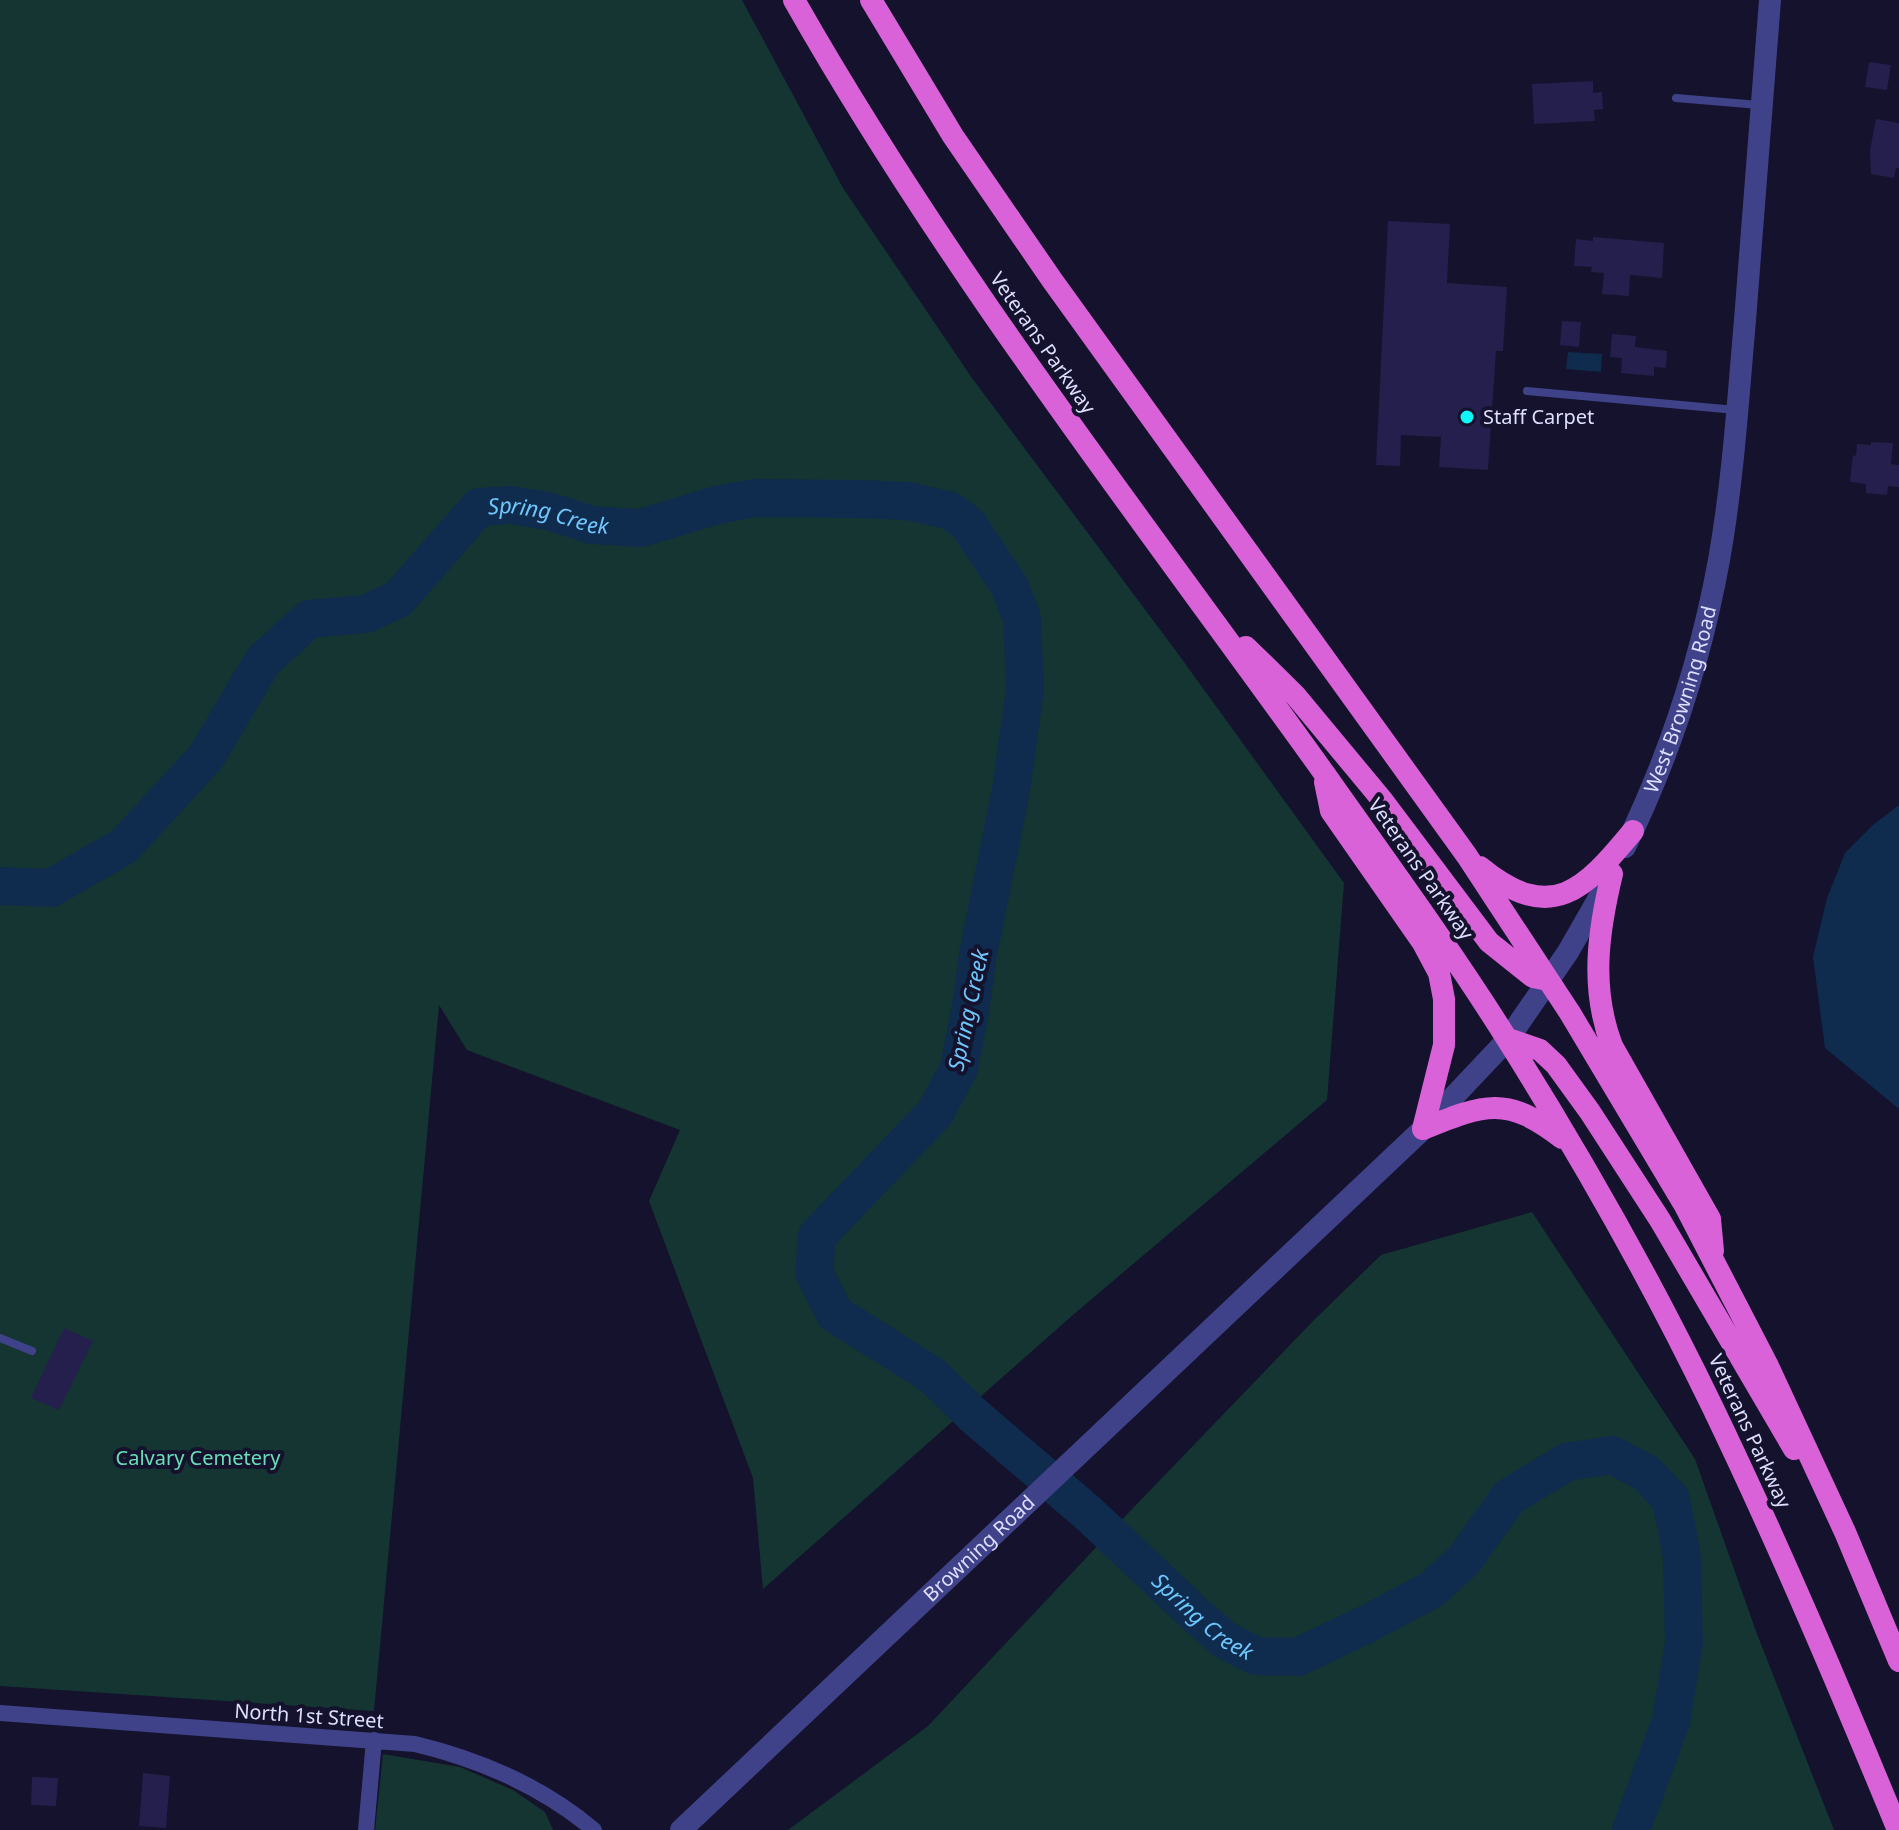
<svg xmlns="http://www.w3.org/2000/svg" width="1899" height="1830" font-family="'Noto Sans',sans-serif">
	<rect width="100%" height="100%" fill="#14122c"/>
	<!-- green -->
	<path fill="#153532" d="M0,0H742L843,188L972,378L1176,651L1344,883L1327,1100L1074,1314L763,1589L753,1478L649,1201L680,1130L467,1050L439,1005L374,1711L0,1686Z
		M1532,1212L1695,1459L1757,1634L1834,1830H788L928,1726L1134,1507L1314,1320L1381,1255Z
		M383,1754L460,1767L513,1790L545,1812L553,1830H375Z"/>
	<!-- water -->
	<path fill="#0f2b4e" d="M1568,352L1602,354L1601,372L1566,369Z
		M1899,805V1109L1825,1048L1813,957L1827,898L1845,853L1874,824Z"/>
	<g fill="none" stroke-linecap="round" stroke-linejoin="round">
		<!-- river -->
		<path stroke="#0f2b4e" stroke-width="38" id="s1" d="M0,886L51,888L124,846L206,757L263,661L309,619L366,614L398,599L479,507L511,505L548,511L592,525L641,528L717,505L755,498L857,499L908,501L951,511L968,524L1010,587L1022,619L1025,689L1011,790L978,954L970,1012L959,1068L935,1113L817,1236L814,1272L835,1314L932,1375L973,1415L1089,1514L1197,1616L1225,1640L1256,1656L1298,1657L1369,1623L1431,1590L1464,1560L1509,1497L1567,1462L1612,1455L1646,1473L1671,1499L1682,1557L1684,1643L1671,1721L1631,1830"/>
	</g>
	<!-- building -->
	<path fill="#241f4c" d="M1869,62L1891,65L1887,90L1865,87Z
		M1593,81V93L1602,92L1603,109L1594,110L1595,121L1534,124L1532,84Z
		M1876,119L1899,123V168H1896L1894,178L1871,174L1870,150Z
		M1388,221L1450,224L1447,283L1507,287L1503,351H1496L1488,470L1439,467L1441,437L1401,435L1400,466L1376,465Z
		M1593,237L1664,243L1662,278L1630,275L1629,296L1602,294L1604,273L1591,272L1592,267L1574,266L1576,239L1593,241Z
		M1562,321L1581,322L1579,347L1560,345Z
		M1612,334L1636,336L1635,347L1667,351L1666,368L1654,367V376L1621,373L1622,358L1610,357Z
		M1871,442L1893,443L1891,464L1899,465V487L1888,486L1887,495L1866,493V484L1850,482L1853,455L1856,456L1857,444L1871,445Z
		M64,1328L93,1341L59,1410L31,1398Z
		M143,1773L170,1776L166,1828L139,1826Z
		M32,1777L58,1778L56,1806L31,1805Z"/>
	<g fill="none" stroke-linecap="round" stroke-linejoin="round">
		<!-- service -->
		<path stroke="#3f4289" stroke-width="8" d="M1676,98L1759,105
			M1527,391L1736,410
			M0,1338L32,1351"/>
		<!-- minor -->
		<path stroke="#3f4289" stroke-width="16" d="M0,1713L415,1744C481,1760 542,1786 594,1830
			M366,1830L374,1740"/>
		<!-- tertiary -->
		<g stroke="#3f4289" stroke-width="22">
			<path id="s2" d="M1625,847C1669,757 1701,659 1719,560C1733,481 1738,400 1745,320C1754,213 1761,107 1770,0"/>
			<path id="s3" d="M681,1830L1423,1129L1508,1039L1568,952L1608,882"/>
		</g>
		<!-- trunk -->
		<path stroke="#d962d8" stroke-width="22" d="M794,0C949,273 1142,519 1324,773C1386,861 1450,948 1507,1039C1582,1158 1651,1280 1712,1406C1779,1545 1839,1687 1898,1830
			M871,0L953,136L1052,280L1467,856L1570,1013L1684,1204L1767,1364L1845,1532L1899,1661
			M1246,647L1295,695L1383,801L1489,942L1533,977L1548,980
			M1325,782L1331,811L1423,943L1439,973L1444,999V1045L1423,1129
			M1480,867C1552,926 1585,889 1633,831
			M1612,874C1598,932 1590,988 1612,1046L1710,1219L1713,1251
			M1508,1039L1540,1050L1556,1065L1590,1112L1660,1220L1794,1449
			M1423,1129C1485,1104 1506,1095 1562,1138"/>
	</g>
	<!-- markers -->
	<circle fill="#0ff6f9" stroke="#14122c" stroke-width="3" cx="1467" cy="417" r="8"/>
	<g text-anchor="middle" stroke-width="8" stroke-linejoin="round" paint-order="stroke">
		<!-- street labels -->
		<g font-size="20" fill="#dedefe" stroke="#14122c">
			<text transform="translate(1043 343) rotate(55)" y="7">Veterans Parkway</text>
			<text dy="7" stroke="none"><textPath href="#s2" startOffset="158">West Browning Road</textPath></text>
			<text transform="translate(1421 869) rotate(55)" y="7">Veterans Parkway</text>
			<text transform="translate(1750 1431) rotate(65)" y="7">Veterans Parkway</text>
			<text dy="7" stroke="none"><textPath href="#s3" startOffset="410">Browning Road</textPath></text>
			<text transform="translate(309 1716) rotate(4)" y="7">North 1st Street</text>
		</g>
		<!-- poi labels -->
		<g font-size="20" fill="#dedefe" stroke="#14122c" text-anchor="start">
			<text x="1483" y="424">Staff Carpet</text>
		</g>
		<!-- park labels -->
		<g font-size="20" fill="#69deb7" stroke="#14122c">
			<text x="198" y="1465">Calvary Cemetery</text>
		</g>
		<!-- water labels -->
		<g font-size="22" font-style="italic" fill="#6ec6fb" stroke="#14122c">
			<text dy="8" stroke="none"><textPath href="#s1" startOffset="716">Spring Creek</textPath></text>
			<text transform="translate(968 1010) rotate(-78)" y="8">Spring Creek</text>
			<text dy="8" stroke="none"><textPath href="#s1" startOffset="2494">Spring Creek</textPath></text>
		</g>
	</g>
</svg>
